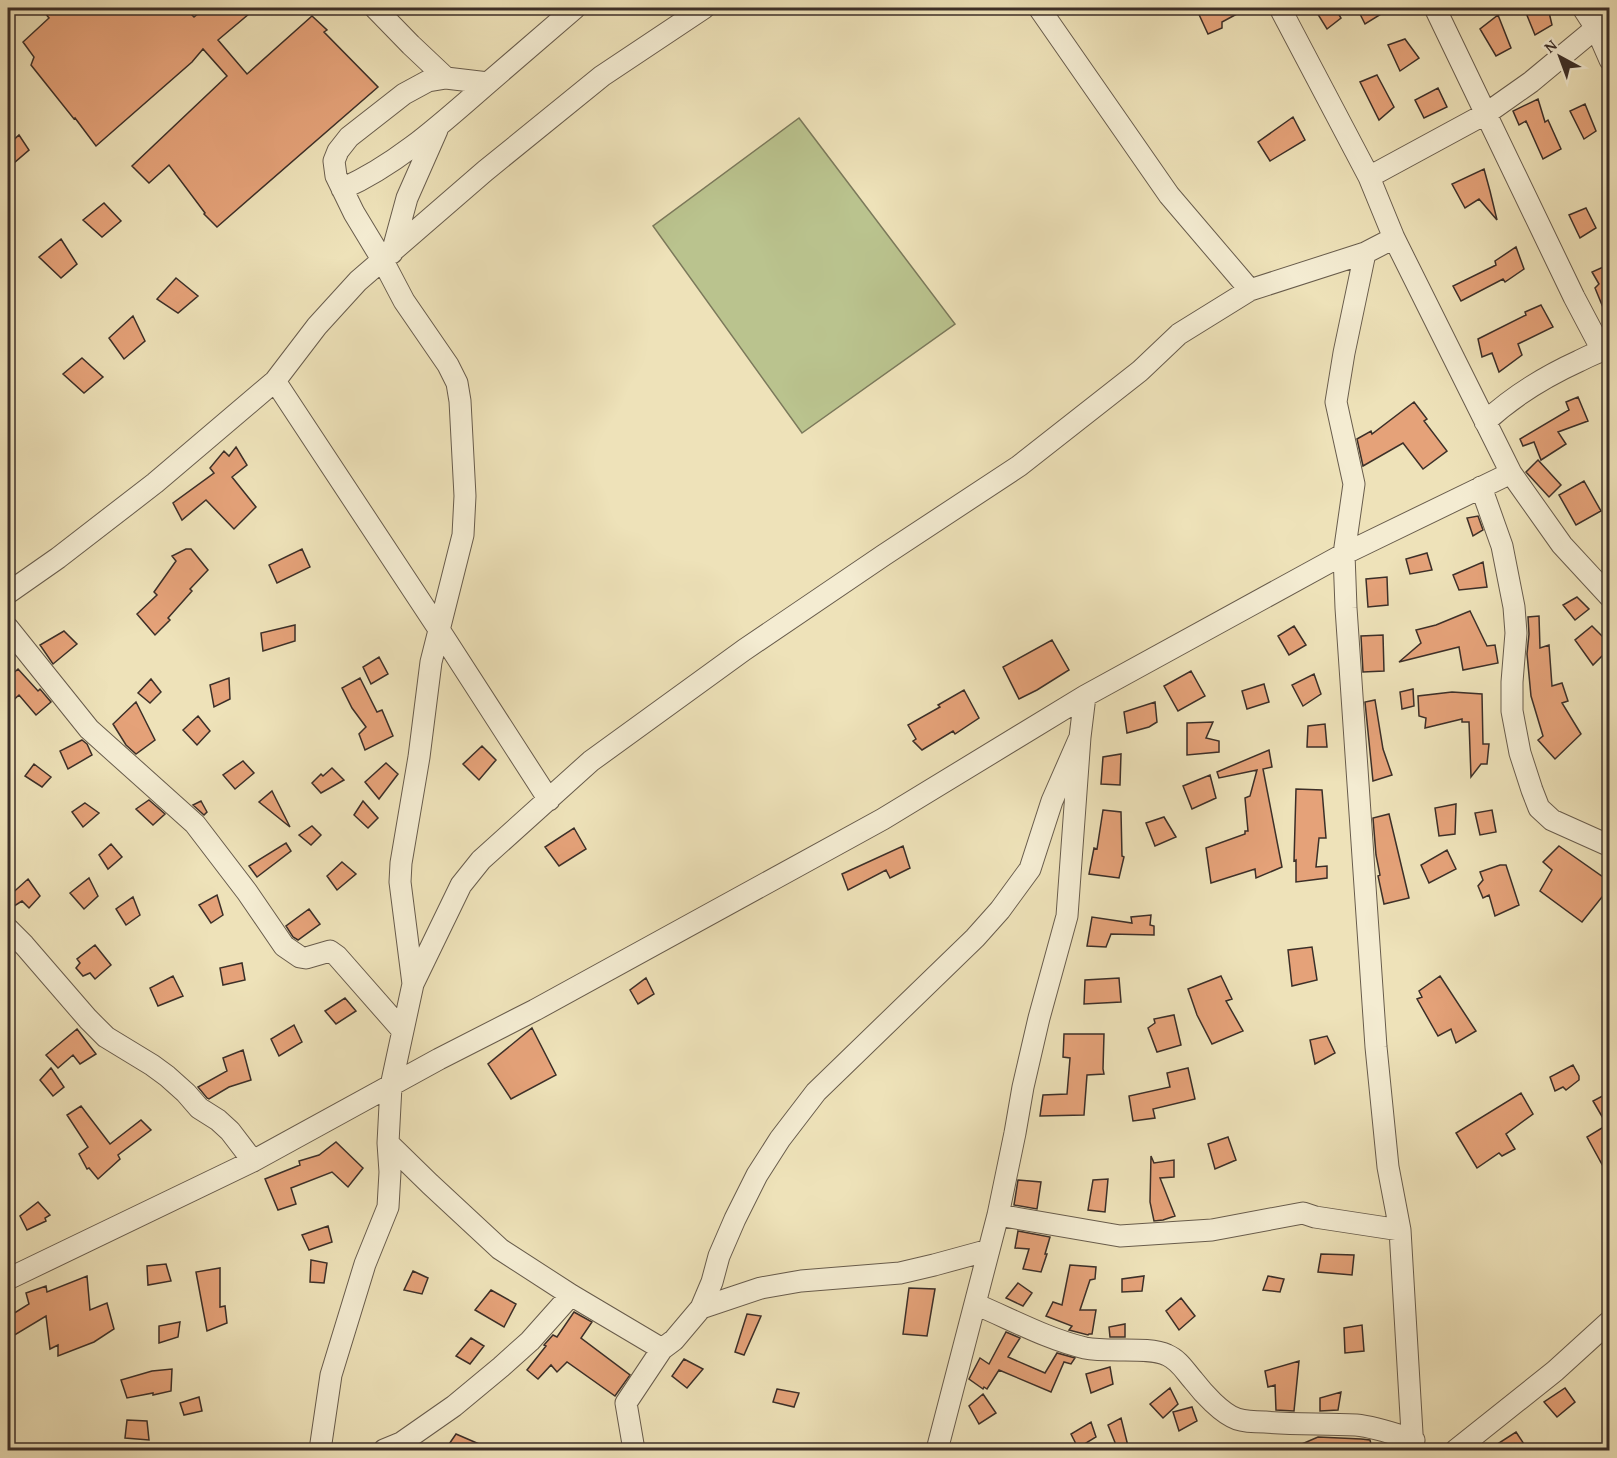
<svg xmlns="http://www.w3.org/2000/svg" width="1617" height="1458" font-family="'Gentium Book Plus',serif">
	<rect width="100%" height="100%" fill="#eee2b9"/>
	<filter id="stains"><feTurbulence type="fractalNoise" baseFrequency=".00333" numOctaves="4"/><feColorMatrix values="0 0 0 0 .2 0 0 0 0 .09 0 0 0 0 .02 0 0 0 .5 -.17"/></filter>
	<radialGradient id="worn" r=".72"><stop offset=".6" stop-color="#630" stop-opacity="0"/><stop offset="1" stop-color="#630" stop-opacity=".3"/></radialGradient>
	<!-- green -->
	<path fill="#bac38e" stroke="#7b795b" stroke-width="1.5" d="M799,118L955,324L802,433L653,226Z"/>
	<!-- building -->
	<path fill="#e5a279" stroke="#3c2f28" stroke-width="1.5" d="M41,8H185L194,17L205,8H256L218,40L247,74L312,16L327,30L324,32L378,87L217,227L204,214L205,213L169,165L149,183L132,166L227,76L203,49L192,62L96,146L75,118L74,119L31,65L34,57L23,42L49,18Z
		M1196,8H1248L1222,22V28L1208,34Z
		M1314,8H1335L1341,18L1327,29Z
		M1357,8H1391L1365,24Z
		M1524,8H1548L1552,25L1535,35Z
		M1498,15L1511,48L1496,56L1480,29Z
		M1405,39L1419,58L1400,71L1388,45Z
		M1377,75L1394,107L1379,120L1360,82Z
		M1438,88L1447,107L1424,118L1415,100Z
		M1538,99L1545,122L1548,120L1561,149L1543,159L1526,121L1519,125L1513,111Z
		M1585,104L1596,131L1584,139L1570,111Z
		M1293,117L1305,140L1270,161L1258,142Z
		M19,135L29,150L8,168V145Z
		M1484,169L1490,191L1497,220L1479,199L1465,208L1452,184Z
		M104,203L121,221L102,237L83,220Z
		M1586,208L1596,228L1580,238L1569,215Z
		M61,239L77,264L61,278L39,257Z
		M1516,247L1524,269L1505,282L1503,279L1461,301L1453,286L1496,265L1495,261Z
		M1610,264V322H1609L1595,288L1599,284L1592,272Z
		M176,278L198,296L178,313L157,299Z
		M1541,305L1553,327L1518,344L1522,355L1499,372L1492,353L1482,357L1478,339L1526,315L1525,312Z
		M133,316L145,341L124,359L109,338Z
		M82,358L103,377L84,393L63,374Z
		M1578,397L1588,421L1558,432L1566,444L1541,460L1534,442L1523,446L1520,439L1569,410L1566,402Z
		M1414,402L1427,419L1424,421L1447,451L1423,469L1403,443L1363,466L1357,439L1371,431L1372,434Z
		M236,447L247,465L232,477L256,507L234,529L206,500L182,520L173,503L214,473L210,468L224,451L229,456Z
		M1538,460L1561,485L1549,497L1526,472Z
		M1584,481L1601,511L1576,525L1559,495Z
		M1478,516L1483,530L1473,536L1467,518Z
		M186,549H191L208,570L190,589L192,591L168,618L170,620L155,635L137,614L157,595L154,592L176,561L172,556Z
		M302,549L310,567L277,583L269,565Z
		M1427,553L1432,570L1410,574L1406,559Z
		M1483,562L1487,587L1459,590L1453,575Z
		M1387,577L1388,605L1368,607L1366,579Z
		M1577,597L1589,609L1575,620L1563,605Z
		M1470,611L1487,646L1495,645L1498,663L1463,670L1459,647L1399,662L1421,643L1416,630L1436,625Z
		M1539,616L1540,648L1549,645L1552,686L1562,683L1568,701L1562,703L1581,734L1555,759L1538,740L1543,736L1531,696L1527,654L1529,634L1528,617Z
		M295,625V641L263,651L261,633Z
		M1294,626L1306,645L1289,655L1278,636Z
		M1592,626L1610,644V648L1593,665L1575,640Z
		M64,631L77,644L53,664L40,645Z
		M1383,635L1384,671L1363,672L1361,636Z
		M1052,640L1069,670L1037,690L1019,699L1003,667Z
		M379,657L388,674L371,684L363,667Z
		M18,669L38,691L40,689L51,702L36,715L19,695L8,705V678Z
		M1191,671L1205,696L1178,711L1164,686Z
		M1314,674L1321,694L1303,706L1292,685Z
		M229,678L230,699L214,707L210,685Z
		M360,678L377,712L382,710L393,736L365,750L359,734L366,727L352,708L342,688Z
		M151,679L161,692L150,703L138,693Z
		M1264,684L1269,702L1247,709L1242,691Z
		M1413,689L1414,706L1402,709L1400,692Z
		M964,690L979,718L955,734L953,731L922,750L913,741L916,739L908,725L940,707L938,705Z
		M1452,692L1482,694L1483,744H1489L1487,764H1481L1471,777L1469,722H1462V719L1425,728L1426,718L1419,716L1418,696Z
		M1375,700L1383,749L1392,775L1373,781L1365,702Z
		M136,702L155,740L136,754L126,745L113,724Z
		M1155,702L1157,722L1149,727L1127,733L1124,712Z
		M198,716L210,731L197,745L183,730Z
		M1213,722L1206,738L1219,741V752L1187,755V723Z
		M1325,724L1327,747H1307L1308,726Z
		M82,740L87,744L92,755L68,769L60,751Z
		M482,746L496,760L479,780L463,764Z
		M1269,750L1272,767L1263,769L1282,867L1256,878L1255,869L1211,883L1206,848L1245,834V831H1248L1245,798L1250,796L1257,770L1219,778L1217,772Z
		M1121,754L1120,785L1101,784L1103,757Z
		M243,761L254,773L235,789L223,775Z
		M386,763L398,774L379,799L365,782Z
		M34,764L51,777L42,787L25,776Z
		M332,768L344,780L321,793L312,783L321,774L323,776Z
		M1210,775L1216,798L1192,809L1183,786Z
		M1296,789L1322,790L1326,838H1319L1316,867L1327,866V878L1296,882V860L1294,861Z
		M272,791L290,827L259,802Z
		M149,800L165,814L153,825L136,809Z
		M201,801L207,812L204,815L193,805Z
		M363,801L378,818L368,828L354,815Z
		M85,803L99,813L83,827L72,812Z
		M1456,804L1455,834L1439,836L1435,808Z
		M1103,810L1121,812L1122,856L1124,857L1119,878L1089,874L1094,848L1097,849Z
		M1492,810L1496,832L1480,835L1475,813Z
		M1389,814L1409,898L1384,904L1378,876L1380,875L1376,855L1373,818Z
		M1164,817L1176,837L1155,846L1146,823Z
		M312,826L321,835L311,845L299,835Z
		M574,828L586,849L559,866L545,847Z
		M286,843L291,851L257,877L249,866Z
		M111,844L122,857L108,869L99,855Z
		M903,846L910,868L890,878L886,870L848,890L842,874Z
		M1559,846L1610,882V887L1582,922L1540,891L1552,870L1543,862Z
		M1447,850L1456,869L1429,883L1421,865Z
		M342,862L356,874L337,890L327,876Z
		M1500,865H1506L1519,905L1495,916L1489,895L1483,898L1478,886L1483,880L1480,872Z
		M89,878L98,896L84,909L70,893Z
		M28,879L40,896L29,908L22,901L8,910V897Z
		M217,895L223,915L211,923L199,905Z
		M133,897L140,915L126,925L116,909Z
		M309,909L320,924L298,940L293,937L286,926Z
		M1151,915L1150,925L1154,926V935L1111,934L1106,947L1087,946L1092,917L1132,923L1131,917Z
		M95,945L111,965L95,979L90,973L83,976L76,968L80,963L77,959Z
		M1312,947L1317,980L1292,986L1288,950Z
		M242,963L245,980L223,985L220,968Z
		M173,976L183,996L158,1006L150,988Z
		M1221,976L1232,999L1226,1001L1243,1031L1212,1044L1197,1015L1188,989Z
		M1440,976L1476,1031L1456,1043L1451,1029L1438,1036L1417,999L1422,997L1419,991Z
		M646,978L654,994L638,1004L630,990Z
		M1119,978L1121,1002L1084,1004L1085,980Z
		M345,998L356,1011L336,1024L325,1011Z
		M1174,1015L1181,1045L1157,1052L1148,1028L1155,1023L1154,1019Z
		M294,1025L302,1042L279,1056L271,1039Z
		M532,1028L556,1075L511,1099L488,1064Z
		M77,1029L96,1054L80,1064L73,1055L58,1068L46,1055Z
		M1064,1034H1104L1103,1069L1104,1074L1087,1075L1084,1115L1040,1116L1043,1095L1067,1094L1070,1058L1063,1057Z
		M1327,1036L1335,1053L1315,1064L1310,1040Z
		M243,1050L251,1080L229,1087L209,1099L207,1098L198,1087L227,1071L223,1058Z
		M1573,1065L1579,1076V1080L1566,1090L1563,1087L1555,1091L1550,1077Z
		M51,1068L64,1087L53,1096L40,1080Z
		M1188,1068L1195,1099L1153,1109L1155,1118L1133,1121L1129,1096L1170,1087L1167,1073Z
		M1610,1092V1179L1587,1137L1607,1125L1593,1101Z
		M1521,1093L1533,1114L1506,1134L1515,1149L1502,1156L1499,1153L1477,1168L1456,1133Z
		M81,1106L110,1144L141,1120L151,1130L118,1155L120,1159L98,1179L89,1168L87,1169L79,1154L88,1147L67,1115Z
		M1228,1137L1236,1160L1215,1169L1208,1144Z
		M336,1142L363,1168L348,1187L332,1172L291,1188L296,1204L278,1210L265,1179L300,1165L299,1161L319,1155Z
		M1151,1156L1154,1163L1174,1160V1177L1160,1178L1175,1216L1163,1220L1154,1221L1150,1202Z
		M1108,1179L1105,1212L1088,1210L1093,1180Z
		M1018,1180L1041,1182L1037,1209L1014,1205Z
		M38,1202L50,1215L45,1218L46,1221L27,1230L20,1216Z
		M328,1226L332,1242L309,1250L302,1235Z
		M1018,1231L1050,1237L1045,1254H1047L1041,1272L1023,1269L1029,1249L1015,1248Z
		M1321,1254L1354,1255L1352,1275L1318,1272Z
		M311,1260L327,1263L324,1283L310,1282Z
		M166,1264L171,1281L148,1285L147,1266Z
		M1070,1265L1096,1267L1095,1279L1090,1280L1080,1310H1096L1092,1334H1089L1088,1335L1069,1330L1072,1326L1046,1316L1053,1302L1062,1305Z
		M220,1268V1307L225,1306L227,1323L207,1331L196,1272Z
		M413,1271L428,1278L422,1294L404,1290Z
		M87,1276L90,1310L107,1303L114,1329L94,1342L58,1356V1345L50,1349L46,1316L8,1339V1317L29,1304L26,1293L46,1286L47,1292Z
		M1144,1276L1142,1291L1122,1292V1279Z
		M1268,1276L1284,1279L1280,1292L1263,1290Z
		M1018,1283L1032,1293L1023,1306L1006,1298Z
		M909,1288L935,1289L927,1336L903,1334Z
		M491,1290L516,1304L504,1327L475,1310Z
		M1181,1298L1195,1316L1179,1330L1166,1311Z
		M574,1312L592,1322L581,1338L630,1375L615,1396L567,1362L557,1372L551,1365L538,1379L527,1370L546,1346L544,1345L553,1335L557,1337Z
		M747,1314L761,1316L744,1355L735,1352Z
		M180,1322L178,1337L159,1343V1326Z
		M1125,1324V1337H1110L1109,1327Z
		M1362,1325L1364,1351L1345,1353L1344,1328Z
		M1006,1332L1020,1338L1008,1357L1045,1373L1057,1353L1075,1358L1071,1364L1064,1362L1051,1392L999,1370L987,1389L984,1387L983,1389L969,1379L980,1358L989,1364Z
		M471,1338L484,1346L470,1364L456,1356Z
		M684,1359L703,1369L687,1388L672,1376Z
		M1299,1361L1294,1411L1276,1410L1275,1385L1268,1387L1265,1371Z
		M1110,1367L1113,1384L1091,1393L1086,1374Z
		M172,1369L171,1391L153,1395V1393L127,1398L121,1380L152,1371Z
		M1170,1388L1178,1404L1163,1418L1150,1404Z
		M1565,1388L1575,1402L1557,1417L1544,1402Z
		M777,1389L799,1393L794,1407L773,1402Z
		M1341,1392L1338,1410L1320,1411V1398Z
		M983,1394L996,1413L979,1424L969,1406Z
		M199,1397L202,1411L184,1415L180,1403Z
		M1192,1407L1197,1421L1179,1431L1173,1412Z
		M1121,1418L1129,1450H1118L1108,1425Z
		M127,1420L147,1421L149,1440L125,1438Z
		M1091,1422L1096,1437L1078,1448L1071,1434Z
		M1516,1432L1528,1450H1488Z
		M456,1434L493,1450H445Z
		M1318,1437L1361,1439L1370,1440L1371,1444L1355,1450H1288Z"/>
	<g fill="none" stroke-linecap="round" stroke-linejoin="round">
		<defs>
			<path id="minor" d="M375,8L411,45L446,78
				M1039,8L1169,195L1250,290
				M1280,8L1369,177L1394,238L1511,473L1562,545L1610,597
				M1435,8L1574,297L1602,350
				M1583,8L1596,28L1610,60
				M1369,177L1487,113L1531,82L1596,28L1608,8
				M342,189C398,164 442,123 488,83C517,58 546,33 575,8
				M392,253L407,198L437,130
				M1365,253L1344,353L1336,402L1354,484L1344,554L1346,608L1376,1047L1388,1167L1400,1230L1413,1450
				M275,381L438,628L549,800
				M1485,422C1513,396 1544,377 1579,361C1589,356 1599,351 1610,348
				M1481,487L1502,546L1514,607L1516,633L1512,682V711L1520,753L1532,790L1539,808L1552,820L1610,846
				M8,593L58,558L155,483L275,381L317,326L358,281L485,171L602,76L704,8
				M8,628L89,729L195,824L247,892L284,946L300,957L306,958L330,951L337,956L402,1030
				M8,929L24,945L88,1019L106,1037L152,1065L167,1076L186,1093L199,1108L218,1120L230,1131L253,1161
				M413,984L461,885L481,860L591,761L744,650L884,555L1019,466L1140,371L1179,334L1250,290L1365,253L1394,238
				M388,1143L430,1184L500,1249L571,1295L662,1349
				M998,1215L1120,1236L1212,1230L1303,1213L1315,1217L1400,1230
				M8,1279L253,1161L439,1059L535,1010L883,819L1085,696L1344,554L1511,473
				M975,1304C1011,1319 1047,1339 1085,1348C1109,1353 1148,1346 1167,1355C1179,1360 1185,1371 1193,1380C1203,1393 1222,1414 1237,1419C1246,1422 1256,1422 1265,1422C1295,1425 1326,1423 1356,1425C1376,1427 1395,1434 1414,1440
				M701,1308L761,1288L801,1281L900,1273L934,1265L989,1250
				M320,1450L331,1375L365,1264L388,1207L390,1172L388,1143L391,1086L413,984L400,882L401,863L419,757L431,662L463,535L465,496L460,401L457,383L448,365L404,301L383,261L354,213L336,176L334,161L338,151L349,137L404,94L428,81L446,78L488,83
				M384,1450L401,1443L454,1406L501,1367L530,1341L571,1295
				M634,1450L626,1403L662,1349L674,1340L701,1308L712,1282L719,1256L735,1219L757,1175L780,1139L816,1092L975,938L1000,910L1030,869L1052,801L1080,737
				M937,1450L998,1215L1015,1133L1023,1087L1039,1018L1067,916L1080,737L1085,696
				M1456,1450L1555,1371L1610,1321"/>
		</defs>
		<!-- minor casing -->
		<use href="#minor" stroke="#685c4c" stroke-width="23"/>
		<!-- minor -->
		<use href="#minor" stroke="#f4ecd2" stroke-width="21"/>
	</g>
	<!-- margin -->
	<rect width="1617" height="1458" fill="none" stroke="#eee2b9" stroke-width="30"/>
	<rect x="9" y="9" width="1599" height="1440" fill="none" stroke="#3c2f28" stroke-width="3"/>
	<rect x="15" y="15" width="1587" height="1428" fill="none" stroke="#3c2f28" stroke-width="1.5"/>
	<!-- north arrow -->
	<g transform="translate(1560 57) rotate(319)" stroke="#f4ecd2" stroke-width="4.5" paint-order="stroke">
	<path d="M0-4.5L10 22L0 15L-10 22Z" fill="#3c2f28"/>
	<text y="-9" font-size="16" font-weight="bold" text-anchor="middle" fill="#3c2f28">N</text>
	</g>
	<rect width="100%" height="100%" filter="url(#stains)"/>
	<rect width="100%" height="100%" fill="url(#worn)"/>
</svg>
